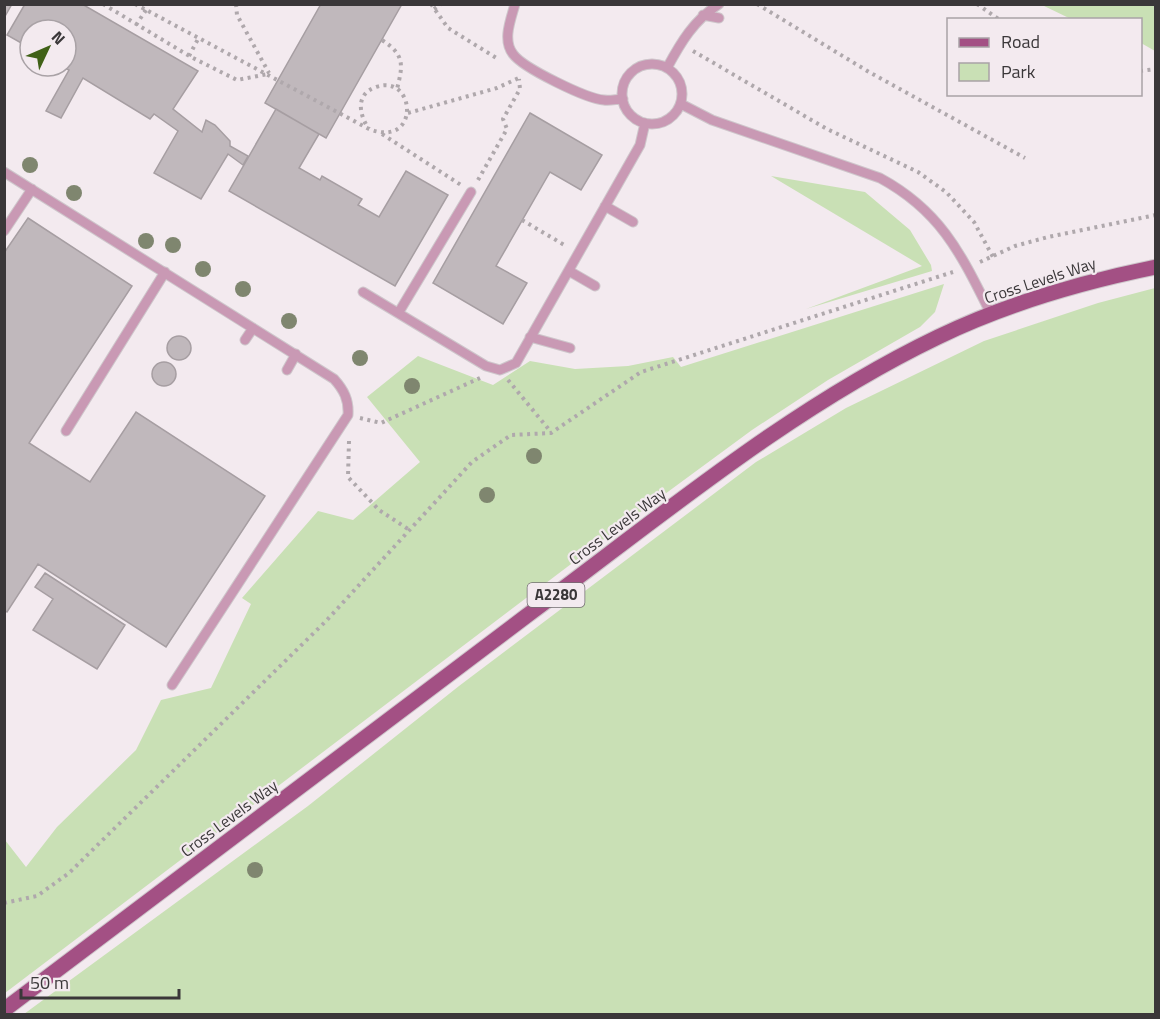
<svg xmlns="http://www.w3.org/2000/svg" width="1160" height="1019" font-family="'Titillium Web',sans-serif">
	<rect width="100%" height="100%" fill="#f3eaef"/>
	<!-- green -->
	<path fill="#c9e0b5" d="M1042,5H1155V51L1141,43L1140,20L1071,19Z
		M771,176L865,192L910,230L931,265L932,271L806,309L922,266Z
		M944,284L935,312L920,327L828,380L752,430L616,530L5,993V840L26,867L57,827L136,750L161,700L211,688L251,604L242,598L318,511L353,520L420,462L367,397L418,356L493,385L530,361L575,369L628,366L673,357L681,367Z
		M1155,288V1014H24L308,806L459,686L756,462L846,408L984,341L1098,303Z"/>
	<!-- building -->
	<path fill="#c0b8bc" stroke="#a69ea2" stroke-width="1.5" d="M4,4H12L4,18Z
		M25,4H82L198,71L173,109L202,132L206,120L215,125L230,141V146L248,156L243,165L228,154L201,199L154,173L178,131L154,114L150,119L83,78L61,118L46,111L69,70L61,66H66V30H30V48L7,35Z
		M321,4H402L326,138L265,103Z
		M276,109L319,134L299,168L320,180L322,176L362,199L358,205L379,217L406,171L448,195L395,286L229,191Z
		M530,113L602,155L581,190L550,172L496,266L527,283L503,324L433,283Z
		M28,218L132,286L29,443L90,482L136,412L265,496L166,647L38,564L7,612L4,610V253Z
		M167 348a12 12 0 1 1 24 0a12 12 0 1 1-24 0Z
		M152 374a12 12 0 1 1 24 0a12 12 0 1 1-24 0Z
		M45,573L125,625L97,669L33,630L53,599L35,587Z"/>
	<g fill="none" stroke-linecap="round" stroke-linejoin="round">
		<defs>
			<path id="service" d="M515,4C511,19 502,40 513,54C523,68 587,99 604,100C610,101 617,99 623,99
				M703,15L719,18
				M622 94a30 30 0 1 1 60 0a30 30 0 1 1-60 0Z
				M667,68C681,42 694,20 719,4
				M681,104L712,120L880,178C941,211 961,254 991,314
				M4,172L334,379C344,390 349,400 348,415L172,685
				M605,206L633,222
				M4,231L32,189
				M569,271L595,286
				M363,292L486,366L500,370L516,363L640,145L645,123
				M399,312L471,192
				M530,337L570,348
				M245,340L253,328
				M287,370L296,354
				M66,431L165,272"/>
			<path id="primary" d="M4,1010C178,879 351,747 525,617C658,519 788,409 938,337C1006,304 1082,282 1156,267"/>
		</defs>
		<!-- service casing -->
		<use href="#service" stroke="#cec6cb" stroke-width="11"/>
		<!-- primary casing -->
		<use href="#primary" stroke="#cec6cb" stroke-width="17"/>
		<!-- path -->
		<path stroke="#afa8ac" stroke-width="4" stroke-dasharray="3 4.5" stroke-linecap="butt" d="M103,4L191,57L237,80L268,74
			M135,4L369,129C421,149 416,73 376,87C355,94 359,115 369,129
			M236,4L237,15L269,73
			M431,4L448,28L498,59
			M757,4L869,72L1025,158
			M977,4L1000,20
			M434,9L441,4
			M136,25L146,10
			M382,40C405,55 403,65 397,89
			M693,51L827,129L918,172L946,192L974,222L993,257
			M189,56L198,39
			M1140,71L1156,69
			M408,113L497,88L521,77
			M382,134L461,185
			M478,180L507,129L503,119L520,89L519,79
			M522,220L566,246
			M980,262L1015,246L1048,237L1156,215
			M508,380L551,432
			M360,418L381,423L480,378
			M349,441L348,477L379,510L408,529
			M4,903L37,896L69,873L326,621L472,462L511,435L551,433L641,372L953,272"/>
		<!-- service -->
		<use href="#service" stroke="#c999b4" stroke-width="9"/>
		<!-- primary -->
		<use href="#primary" stroke="#a35084" stroke-width="15"/>
	</g>
	<!-- trees -->
	<g fill="#7f866f">
		<circle cx="30" cy="165" r="8"/>
		<circle cx="74" cy="193" r="8"/>
		<circle cx="146" cy="241" r="8"/>
		<circle cx="173" cy="245" r="8"/>
		<circle cx="203" cy="269" r="8"/>
		<circle cx="243" cy="289" r="8"/>
		<circle cx="289" cy="321" r="8"/>
		<circle cx="360" cy="358" r="8"/>
		<circle cx="412" cy="386" r="8"/>
		<circle cx="534" cy="456" r="8"/>
		<circle cx="487" cy="495" r="8"/>
		<circle cx="255" cy="870" r="8"/>
	</g>
	<g text-anchor="middle" stroke-width="4.5" stroke-linejoin="round" paint-order="stroke">
		<!-- shield labels -->
		<rect fill="#f3eaef" stroke="#726d70" stroke-width="1.5" x="527.5" y="583" width="57" height="24" rx="4.5"/>
		<g font-size="15" font-weight="bold" fill="#3a3739">
			<text x="556" y="600">A2280</text>
		</g>
		<!-- street labels -->
		<g font-size="16" fill="#3a3739" stroke="#f3eaef">
			<text transform="translate(1040 280) rotate(-18)" y="6">Cross Levels Way</text>
			<text transform="translate(617 526) rotate(-37)" y="6">Cross Levels Way</text>
			<text transform="translate(229 818) rotate(-37)" y="6">Cross Levels Way</text>
		</g>
	</g>
	<!-- border -->
	<rect width="1160" height="1019" fill="none" stroke="#3a3739" stroke-width="12"/>
	<!-- legend -->
	<rect x="947" y="18" width="195" height="78" fill="#f3eaef" stroke="#a9a2a6" stroke-width="1.5"/>
	<rect x="959" y="38" width="30" height="9" fill="#a35084" stroke="#a9a2a6" stroke-width="1.5"/>
	<text x="1001" y="48" font-size="18" fill="#3a3739">Road</text>
	<rect x="959" y="63" width="30" height="18" fill="#c9e0b5" stroke="#a9a2a6" stroke-width="1.5"/>
	<text x="1001" y="78" font-size="18" fill="#3a3739">Park</text>
	<!-- north arrow -->
	<g transform="translate(48 48) rotate(46)"><circle r="28" fill="#f3eaef" stroke="#a9a2a6" stroke-width="1.5"/>
	<path d="M0-4.5L10 22L0 15L-10 22Z" fill="#406117"/>
	<text y="-9" font-size="16" font-weight="bold" text-anchor="middle" fill="#3a3739">N</text>
	</g>
	<!-- scale -->
	<path d="M21 989v9h158v-9" fill="none" stroke="#3a3739" stroke-width="3"/>
	<text x="30" y="989" font-size="18" fill="#3a3739" stroke="#f3eaef" stroke-width="4.5" paint-order="stroke">50 m</text>
</svg>
